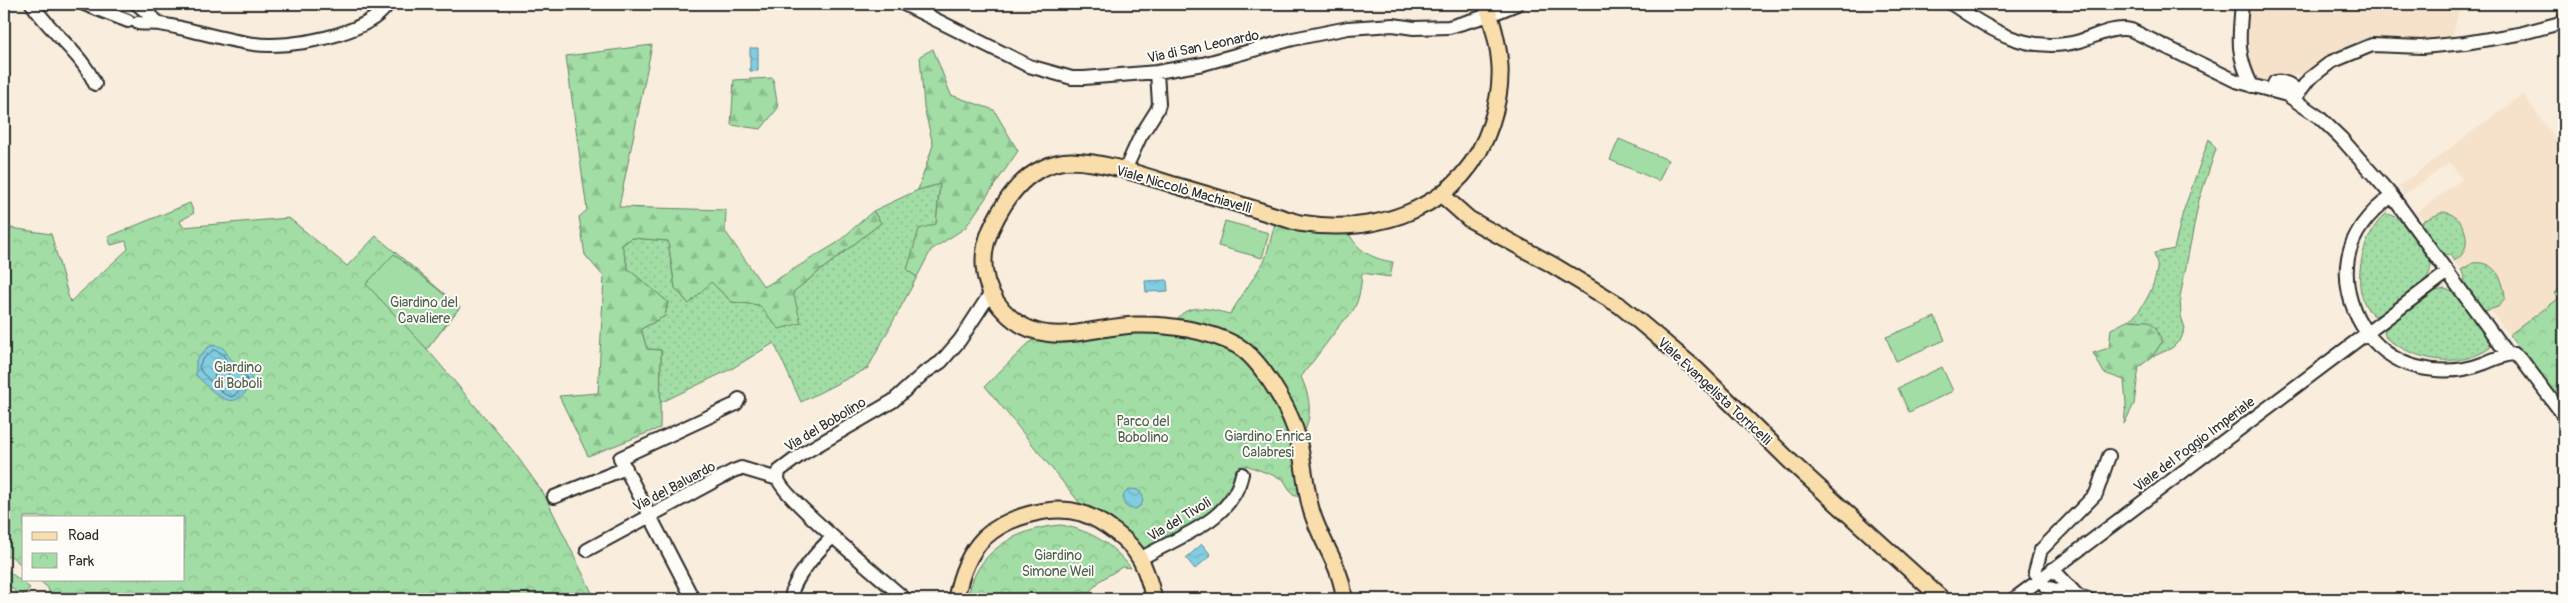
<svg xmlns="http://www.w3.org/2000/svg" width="2568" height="603" font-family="Pangolin,sans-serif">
	<defs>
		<pattern id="grass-dots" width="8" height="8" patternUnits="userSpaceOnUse" patternTransform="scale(1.25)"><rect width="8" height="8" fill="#a1dda4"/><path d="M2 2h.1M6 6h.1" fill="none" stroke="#8bbe8d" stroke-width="1.8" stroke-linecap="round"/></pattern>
		<pattern id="forest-firs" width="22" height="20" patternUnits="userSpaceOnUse" patternTransform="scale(1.25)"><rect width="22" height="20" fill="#a1dda4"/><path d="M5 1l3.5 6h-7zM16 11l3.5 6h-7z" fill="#8bbe8d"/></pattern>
		<pattern id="park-crowns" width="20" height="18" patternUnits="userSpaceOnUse" patternTransform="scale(1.25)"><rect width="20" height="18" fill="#a1dda4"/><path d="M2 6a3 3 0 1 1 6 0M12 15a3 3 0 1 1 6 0" fill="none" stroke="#8bbe8d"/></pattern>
		<pattern id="water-waves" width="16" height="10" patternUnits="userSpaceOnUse" patternTransform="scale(1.25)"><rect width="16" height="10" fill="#81cde1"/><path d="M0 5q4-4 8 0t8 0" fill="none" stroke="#70b0c1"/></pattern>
	</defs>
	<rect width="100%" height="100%" fill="#f9eddd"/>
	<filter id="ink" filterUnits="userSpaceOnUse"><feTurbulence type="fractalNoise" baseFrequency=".02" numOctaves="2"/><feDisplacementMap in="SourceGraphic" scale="10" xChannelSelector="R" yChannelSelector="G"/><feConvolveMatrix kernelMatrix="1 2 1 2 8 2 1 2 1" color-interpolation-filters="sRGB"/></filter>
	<g filter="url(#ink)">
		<!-- built -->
		<path fill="#f6e2cb" d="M2246,4H2460L2452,40L2375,42L2314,74L2270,79L2266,84L2254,78L2247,66L2244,25Z
			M2523,94L2564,151V409L2417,212L2462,179L2450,163L2404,195L2399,186Z"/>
		<!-- grass -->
		<path fill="url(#grass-dots)" stroke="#668468" d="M2209,139L2216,149L2199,200L2180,297L2181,316L2185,328L2181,339L2172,348L2152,357L2162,342L2148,321L2129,320C2143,311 2155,285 2157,269C2158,264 2155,258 2154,253L2174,249L2183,212Z
			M940,184L936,224L907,270L917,277L868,368L801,402L774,343L733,368L660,403L661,350L647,349L641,329L665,316L668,302L628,269L622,245L632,238L668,241L675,288L689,304L711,282L732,302L759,305L793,292L881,223L873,211L918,190Z
			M2443,212C2466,214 2476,250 2454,261L2450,255L2442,254L2422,226L2423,221Z
			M2386,214C2396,214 2403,224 2409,232C2415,239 2422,245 2427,253C2444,280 2400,301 2382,314L2374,316C2347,294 2362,232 2386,214Z
			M2473,263C2494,260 2504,279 2505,298L2498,307L2485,311L2464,284L2465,276L2461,270Z
			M2445,289L2455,293L2490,341V348C2457,370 2415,360 2386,338L2384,333L2386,327L2435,291Z"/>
		<!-- forest -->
		<path fill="url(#forest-firs)" stroke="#668468" d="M652,45L619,207L726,210L725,231L764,287L837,243L873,211L881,223L793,292L801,323L779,329L759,305L732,302L711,282L689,304L675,288L668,241L632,238L622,245L628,269L668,302L665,316L641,329L647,349L661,350L660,428L588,456L559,396L598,393L604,277L585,255L579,217L587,210L566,56Z
			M933,49L951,95L994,110L1018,151L965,228L931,250L917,277L907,270L919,229L936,224L940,184L918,190L933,145L924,107L920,56Z
			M773,78L778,108L761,129L731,125L734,80Z
			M2129,320L2148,321L2156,328L2162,342L2152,357L2139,367L2134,404L2124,424L2126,404L2124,380L2104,373L2093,353L2109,348L2111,329Z"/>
		<!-- park -->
		<path fill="url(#park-crowns)" stroke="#668468" d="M190,203L194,213L180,221L183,227L289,218L347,266L376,236L460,307L427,349L514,452L544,494L595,599H51L48,588L38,579H184V517H24V567L11,556L4,557V239L11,228L51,234L70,302L128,249L126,241L111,245L108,237Z
			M1276,220L1348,231C1356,250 1372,259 1393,262L1390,277L1362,273C1361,287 1359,305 1349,316C1344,321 1341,321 1338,328L1301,377C1311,399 1313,417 1301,439L1248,348L1173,325C1187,300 1207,309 1230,314L1265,260Z
			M2564,285V409L2509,335L2558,299L2554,293Z
			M1146,329L1170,331L1234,348L1267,384L1289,427L1303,498L1293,495L1283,479L1246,465L1245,476L1233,504L1146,559L1083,507L985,386L1032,340H1065Z
			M1061,525C1092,531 1112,544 1131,568L1122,567L1101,580L1082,599H968C974,551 1018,528 1061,525Z"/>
		<!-- garden -->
		<path fill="#a1dda4" stroke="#668468" d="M1619,139L1668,160L1659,181L1610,160Z
			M1225,221L1269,233L1262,258L1218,246Z
			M394,254L460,307L427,349L366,284Z
			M1935,317L1945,340L1896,361L1886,337Z
			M1942,367L1953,391L1909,412L1898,388Z
			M7,570L30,588L21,597L4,581V573Z"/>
		<!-- water -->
		<path fill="url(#water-waves)" stroke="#5f8c98" d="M750,48H758V71H750Z
			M1167,280L1168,291L1146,292L1145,281Z
			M213,345C230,347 223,355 235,362C240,366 244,367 250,371C252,380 252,386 244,394C228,412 210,388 196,375V360L207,348Z
			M1123 499a10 10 0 1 1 20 0a10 10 0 1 1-20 0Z
			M1202,544L1211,555L1195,569L1186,558Z"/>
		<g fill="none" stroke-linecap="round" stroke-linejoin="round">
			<!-- shore -->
			<path stroke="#4d6c74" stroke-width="1" d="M214,350L223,354L227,363L216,368L214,379L211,381L202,373L199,367L202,360Z
				M231,367L241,370L247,379L244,387L232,397L224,394L214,384L227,378Z"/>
			<defs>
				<path id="minor" d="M32,4C50,32 82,54 95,84
					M84,4L128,21
					M137,4L160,24
					M904,4L1029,66L1072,78H1084L1157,72L1203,64L1293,39L1348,28L1393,25L1414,28L1449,27L1490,15L1517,4
					M1952,4C1991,31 2030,55 2080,41C2096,36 2114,26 2131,30L2236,81L2287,95L2319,117L2341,138L2392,196L2508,355
					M2242,4C2239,38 2236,54 2252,86
					M138,23C145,24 153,23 160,24C192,29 222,40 254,44C289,49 368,35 388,4
					M2271,90L2275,82C2286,80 2292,86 2299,92
					M2294,99L2309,79L2331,62L2372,45L2422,47L2465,43L2519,34L2564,22
					M1125,170L1140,137L1157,110L1159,104L1157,72
					M2392,196C2371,211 2353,231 2348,258C2340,305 2371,356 2417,367C2441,373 2462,372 2485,363C2494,359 2503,355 2514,354L2521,359L2564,416
					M554,497L626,468
					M587,550L733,471L741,468L778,479
					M1140,559C1178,536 1232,522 1242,474
					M2053,569L2076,594
					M693,599L620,458L736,404L739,399
					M792,599C788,584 821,547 833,537
					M905,599C886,582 782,497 778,479C778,478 779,472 779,471L802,454L893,401L924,373L941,362L960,340L990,294
					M2014,599L2448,272
					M2088,599L2046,587L2035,572L2041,550L2096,494L2109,456"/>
				<path id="major" d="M1442,195L1469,219L1551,264L1619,305L1641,323L1697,370L1792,463L1942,599
					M956,599C960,577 968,554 984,538C1006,517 1051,504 1081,513C1102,520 1130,540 1140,559C1147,571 1151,587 1154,599
					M1344,599C1342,564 1317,538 1310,505C1304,480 1303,452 1295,429C1287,405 1260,359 1238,346C1209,330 1168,324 1135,325C1088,327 1041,352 1003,310C982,287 979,257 991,229C1002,205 1018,179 1043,168C1051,164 1062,161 1071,161C1106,162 1142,175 1174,185C1216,197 1258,210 1299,223C1380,236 1464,207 1491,124C1497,106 1501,86 1500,67C1499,46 1493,24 1486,4"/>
			</defs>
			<!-- minor casing -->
			<use href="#minor" stroke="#2b2b2b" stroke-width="16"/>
			<!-- major casing -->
			<use href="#major" stroke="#2b2b2b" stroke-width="19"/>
			<!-- minor -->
			<use href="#minor" stroke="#fdfcf7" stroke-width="12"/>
			<!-- major -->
			<use href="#major" stroke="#f9deab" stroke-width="15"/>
		</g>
	</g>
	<g text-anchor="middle" stroke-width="4" stroke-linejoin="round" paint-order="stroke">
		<!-- street labels -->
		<g font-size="14" fill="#2b2b2b" stroke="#fdfcf7">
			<text transform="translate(1203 46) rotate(-12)" y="5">Via di San Leonardo</text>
			<text transform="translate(1184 189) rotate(16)" y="5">Viale Niccolò Machiavelli</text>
			<text transform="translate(1715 391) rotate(43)" y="5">Viale Evangelista Torricelli</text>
			<text transform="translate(825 424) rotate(-31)" y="5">Via del Bobolino</text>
			<text transform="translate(2194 444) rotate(-37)" y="5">Viale del Poggio Imperiale</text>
			<text transform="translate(674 486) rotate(-28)" y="5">Via del Baluardo</text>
			<text transform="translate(1179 519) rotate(-31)" y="5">Via del Tivoli</text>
		</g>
		<!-- park labels -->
		<g font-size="14" fill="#4e604f" stroke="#fdfcf7">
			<text x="424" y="307">Giardino del<tspan x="424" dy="16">Cavaliere</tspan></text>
			<text x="238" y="372">Giardino<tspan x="238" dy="16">di Boboli</tspan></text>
			<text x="1143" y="426">Parco del<tspan x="1143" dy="16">Bobolino</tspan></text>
			<text x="1268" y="441">Giardino Enrica<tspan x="1268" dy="16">Calabresi</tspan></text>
			<text x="1058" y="560">Giardino<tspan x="1058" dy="16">Simone Weil</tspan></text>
		</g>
	</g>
	<!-- margin -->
	<rect width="2568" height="603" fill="none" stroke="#fdfcf7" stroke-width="20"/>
	<rect x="10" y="10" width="2548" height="583" fill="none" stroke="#2b2b2b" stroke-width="2" filter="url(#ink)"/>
	<!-- legend -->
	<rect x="22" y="516" width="162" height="65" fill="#fdfcf7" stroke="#a9a8a5"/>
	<rect x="32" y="532" width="25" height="8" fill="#f9deab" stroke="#a9a8a5"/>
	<text x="68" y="540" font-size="15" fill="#2b2b2b">Road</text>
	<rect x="32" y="553" width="25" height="15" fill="url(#park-crowns)" stroke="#a9a8a5"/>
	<text x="68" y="566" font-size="15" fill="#2b2b2b">Park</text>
</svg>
